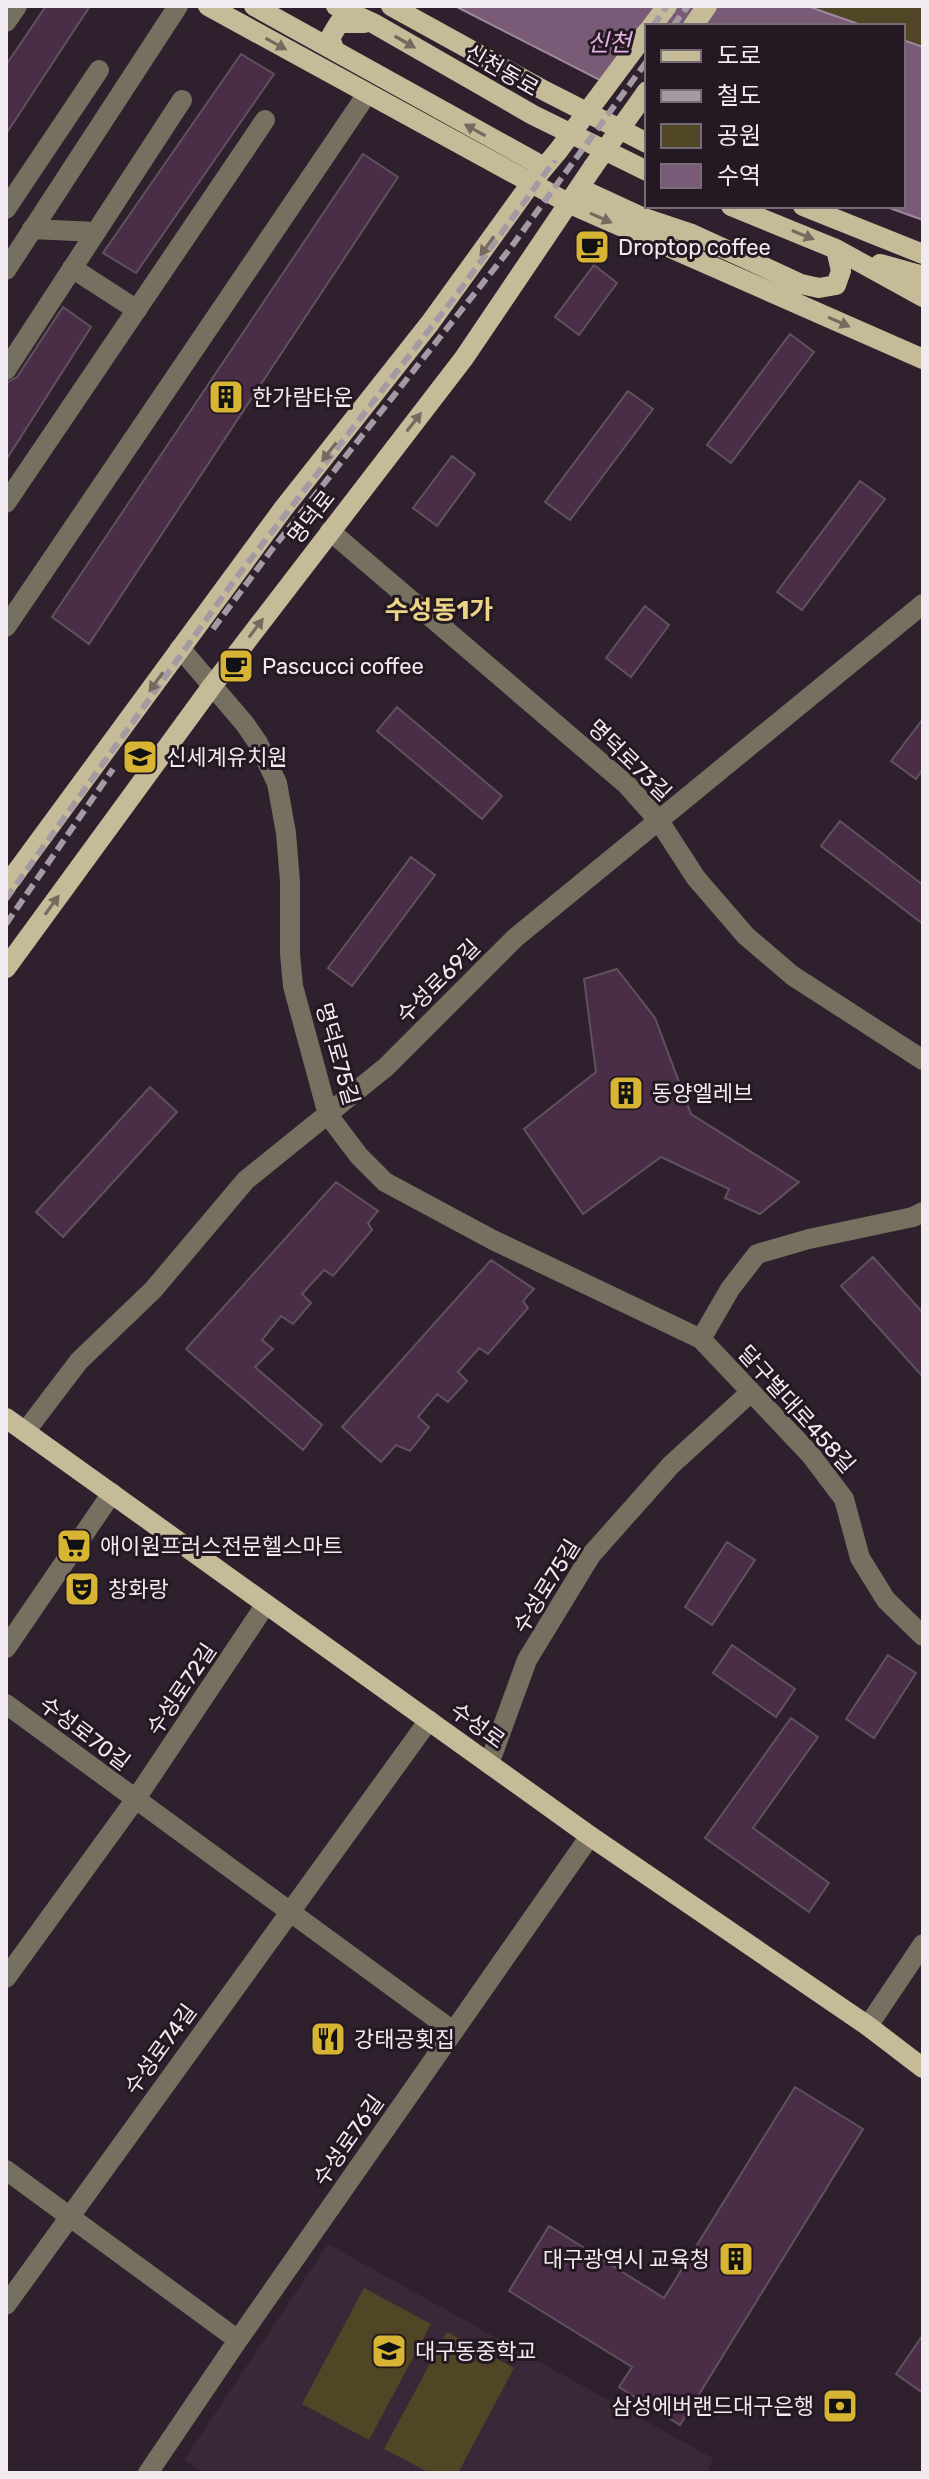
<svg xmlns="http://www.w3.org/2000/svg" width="929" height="2479" font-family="Rubik,'Noto Sans KR',sans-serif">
	<rect width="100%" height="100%" fill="#2e212d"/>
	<!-- built -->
	<path fill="#3a2838" d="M328,2244L714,2459L706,2473H203L184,2460Z"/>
	<!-- green -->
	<path fill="#504626" d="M807,6H923V47L903,40V26H864Z
		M364,2288L431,2324L369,2440L302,2404Z
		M447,2332L514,2368L458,2473H430L384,2449Z"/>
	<!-- water -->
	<path fill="#7a5b77" stroke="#9e869c" stroke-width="2" d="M455,6H807L864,26H647V104Z
		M903,40L923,47V220L884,206H903Z"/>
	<!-- pier -->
	<path fill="#2e212d" d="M647,43V86L636,103L613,91Z"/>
	<!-- building -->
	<path fill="#4a2e48" stroke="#60515e" stroke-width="2" d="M46,6H90L6,134V65Z
		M241,54L274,74L136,273L103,253Z
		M363,154L398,177L89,644L52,617Z
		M594,265L617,283L579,335L555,317Z
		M63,307L91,327L6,460V383L17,377Z
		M790,334L814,352L731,463L707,445Z
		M628,391L653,409L570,520L545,502Z
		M452,456L475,474L437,526L413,508Z
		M860,481L885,499L802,610L777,592Z
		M645,606L669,625L631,677L606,658Z
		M397,707L502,796L482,819L377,731Z
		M923,719V769L916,779L891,761Z
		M840,821L923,885V924L821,846Z
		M411,857L435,875L352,986L328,968Z
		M617,969L655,1018L691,1114L799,1182L760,1214L725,1198L729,1189L661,1157L583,1214L524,1129L596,1072L584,979Z
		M150,1087L177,1112L63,1237L36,1212Z
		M336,1182L378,1211L368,1223L372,1230L333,1276L324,1270L302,1294L311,1303L293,1324L281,1316L262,1340L273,1349L255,1367L322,1425L303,1450L186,1349Z
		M873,1257L923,1313V1377L841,1286Z
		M491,1260L534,1289L523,1301L528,1308L488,1354L479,1348L458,1372L467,1381L448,1402L437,1394L418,1417L429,1427L410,1451L396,1445L381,1462L342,1427Z
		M727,1542L755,1560L712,1625L685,1607Z
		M732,1645L795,1689L776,1717L713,1673Z
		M888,1655L916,1673L874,1738L846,1719Z
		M791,1718L818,1737L753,1828L829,1883L809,1912L705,1838Z
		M795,2087L863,2129L680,2425L619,2387L632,2367L509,2291L549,2226L664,2298Z
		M923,2335V2393L896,2374Z"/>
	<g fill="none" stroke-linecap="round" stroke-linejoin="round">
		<!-- minor -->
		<path stroke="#75705f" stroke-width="20" d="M6,22L17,6
			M6,209L99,70
			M32,229L96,232
			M72,268L137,310
			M6,270L178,6
			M6,370L182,100
			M6,503L265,120
			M330,531L627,785L659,821L696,878L746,936L793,976L923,1060
			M6,627L367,94
			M180,648L245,724L258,743L277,783L286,833L290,882V954L293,986L328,1115L359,1156L385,1182L493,1240L701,1339L810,1454L844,1499L860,1558L886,1600L923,1636
			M701,1339L730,1289L757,1254L809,1239L913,1217L923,1212
			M25,1432L79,1361L153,1290L246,1180L386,1067L515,938L923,604
			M6,1648L112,1493
			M6,1704L453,2031
			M489,1764L527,1660L591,1555L671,1465L751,1392
			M6,1978L135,1800L266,1604
			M868,2026L923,1944
			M6,2170L238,2340
			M6,2305L429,1720
			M148,2473L238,2340L590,1836"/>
		<!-- major -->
		<path stroke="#c6bb98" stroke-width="20" d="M208,6L568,203L923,359
			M254,6L544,167
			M336,6L373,23L533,115L647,171
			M391,6L545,91L647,143
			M652,26L667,6
			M693,26L707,6
			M334,49L330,38L339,23H365
			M579,188L644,218L692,234L801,284L819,288L836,285L841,271L836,249
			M731,206L836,249L923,297
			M803,206L923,254
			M880,264L923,276
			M6,886L283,509L430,323L532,182L558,151
			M6,968L212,686L464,358L593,167
			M6,1418L590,1836L868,2026L923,2068"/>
		<!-- rail -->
		<path stroke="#a49aa3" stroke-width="6" stroke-dasharray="12 6" stroke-linecap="butt" d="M653,26L667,6
			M673,26L688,6
			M213,629L270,552L509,250L647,61
			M6,899L236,578L454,298L647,34
			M6,924L113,769"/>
		<!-- major-bridge -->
		<path stroke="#c6bb98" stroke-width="20" d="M558,151L647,32
			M593,167L647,91"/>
	</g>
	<!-- one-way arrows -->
	<defs><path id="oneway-solid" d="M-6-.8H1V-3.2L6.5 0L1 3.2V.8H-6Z" transform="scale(2)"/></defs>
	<g fill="#756a5e">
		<use href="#oneway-solid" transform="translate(405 42) rotate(30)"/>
		<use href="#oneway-solid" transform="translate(276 44) rotate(29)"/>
		<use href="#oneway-solid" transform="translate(475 130) rotate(-151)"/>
		<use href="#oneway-solid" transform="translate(601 218) rotate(24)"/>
		<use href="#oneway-solid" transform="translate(803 235) rotate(22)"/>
		<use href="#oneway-solid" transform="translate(487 246) rotate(126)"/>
		<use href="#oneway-solid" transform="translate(839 322) rotate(24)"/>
		<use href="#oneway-solid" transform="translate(414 422) rotate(-52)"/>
		<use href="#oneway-solid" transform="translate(329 452) rotate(128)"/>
		<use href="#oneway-solid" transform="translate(256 628) rotate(-53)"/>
		<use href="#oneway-solid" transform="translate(156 682) rotate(126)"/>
		<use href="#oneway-solid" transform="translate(52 905) rotate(-54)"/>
	</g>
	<!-- icons -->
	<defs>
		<symbol id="cafe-square" viewBox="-11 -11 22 22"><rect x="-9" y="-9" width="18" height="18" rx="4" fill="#d7b434" stroke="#241823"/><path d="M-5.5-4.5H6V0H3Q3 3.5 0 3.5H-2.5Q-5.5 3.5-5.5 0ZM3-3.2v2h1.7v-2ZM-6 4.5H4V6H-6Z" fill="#111"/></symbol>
		<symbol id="building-square" viewBox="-11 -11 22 22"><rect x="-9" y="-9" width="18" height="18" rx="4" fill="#d7b434" stroke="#241823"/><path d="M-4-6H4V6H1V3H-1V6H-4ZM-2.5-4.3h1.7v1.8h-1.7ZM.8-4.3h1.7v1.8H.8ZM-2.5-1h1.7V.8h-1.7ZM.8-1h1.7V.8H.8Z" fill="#111"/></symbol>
		<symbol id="school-square" viewBox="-11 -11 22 22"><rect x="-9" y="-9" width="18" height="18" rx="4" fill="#d7b434" stroke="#241823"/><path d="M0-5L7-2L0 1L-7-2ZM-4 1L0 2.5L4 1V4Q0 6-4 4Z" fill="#111"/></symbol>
		<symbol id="supermarket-square" viewBox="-11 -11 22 22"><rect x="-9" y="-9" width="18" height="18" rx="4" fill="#d7b434" stroke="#241823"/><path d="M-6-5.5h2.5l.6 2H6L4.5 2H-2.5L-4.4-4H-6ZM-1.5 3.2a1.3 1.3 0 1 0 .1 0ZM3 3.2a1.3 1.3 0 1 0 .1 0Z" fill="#111"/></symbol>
		<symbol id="theatre-square" viewBox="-11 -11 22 22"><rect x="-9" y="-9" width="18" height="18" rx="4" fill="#d7b434" stroke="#241823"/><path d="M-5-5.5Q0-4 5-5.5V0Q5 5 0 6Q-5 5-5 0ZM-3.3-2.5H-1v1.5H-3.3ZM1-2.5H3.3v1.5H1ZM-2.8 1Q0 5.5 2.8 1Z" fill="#111"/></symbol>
		<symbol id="restaurant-square" viewBox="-11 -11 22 22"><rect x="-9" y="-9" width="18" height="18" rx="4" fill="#d7b434" stroke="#241823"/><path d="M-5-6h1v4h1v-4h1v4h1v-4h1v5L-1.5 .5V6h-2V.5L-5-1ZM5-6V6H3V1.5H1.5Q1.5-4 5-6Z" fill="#111"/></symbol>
		<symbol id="bank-square" viewBox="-11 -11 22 22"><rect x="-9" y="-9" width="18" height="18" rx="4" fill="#d7b434" stroke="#241823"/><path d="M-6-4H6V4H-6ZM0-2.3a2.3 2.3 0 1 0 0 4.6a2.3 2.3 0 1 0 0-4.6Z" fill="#111"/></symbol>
	</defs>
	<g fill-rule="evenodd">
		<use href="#cafe-square" x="572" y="227" width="40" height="40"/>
		<use href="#building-square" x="206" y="377" width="40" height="40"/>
		<use href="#cafe-square" x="216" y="646" width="40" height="40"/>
		<use href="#school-square" x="120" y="737" width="40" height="40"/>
		<use href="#building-square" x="606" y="1073" width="40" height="40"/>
		<use href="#supermarket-square" x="54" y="1526" width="40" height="40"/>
		<use href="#theatre-square" x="62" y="1569" width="40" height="40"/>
		<use href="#restaurant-square" x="308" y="2019" width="40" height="40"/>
		<use href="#building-square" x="716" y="2239" width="40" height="40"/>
		<use href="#school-square" x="369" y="2331" width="40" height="40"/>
		<use href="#bank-square" x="820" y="2386" width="40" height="40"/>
	</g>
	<g text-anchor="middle" stroke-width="6" stroke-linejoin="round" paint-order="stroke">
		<!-- street labels -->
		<g font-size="22" fill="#f2eaf1" stroke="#241823">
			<text transform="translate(502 70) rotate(30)" y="8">신천동로</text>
			<text transform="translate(311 517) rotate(-52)" y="8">명덕로</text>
			<text transform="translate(630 760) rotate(44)" y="8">명덕로73길</text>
			<text transform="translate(438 981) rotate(-45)" y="8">수성로69길</text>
			<text transform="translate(338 1054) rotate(74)" y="8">명덕로75길</text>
			<text transform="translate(797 1409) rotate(48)" y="8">달구벌대로458길</text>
			<text transform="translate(546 1586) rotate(-58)" y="8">수성로75길</text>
			<text transform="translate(181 1689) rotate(-56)" y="8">수성로72길</text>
			<text transform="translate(478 1725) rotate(36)" y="8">수성로</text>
			<text transform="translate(85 1733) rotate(37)" y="8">수성로70길</text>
			<text transform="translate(160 2049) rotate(-54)" y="8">수성로74길</text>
			<text transform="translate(348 2140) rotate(-55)" y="8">수성로76길</text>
		</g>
		<!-- poi labels -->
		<g font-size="22" fill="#f2eaf1" stroke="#241823" text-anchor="start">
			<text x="618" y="255">Droptop coffee</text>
			<text x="252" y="405">한가람타운</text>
			<text x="262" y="674">Pascucci coffee</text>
			<text x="166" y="765">신세계유치원</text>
			<text x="652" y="1101">동양엘레브</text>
			<text x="100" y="1554">애이원프러스전문헬스마트</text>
			<text x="108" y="1597">창화랑</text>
			<text x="354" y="2047">강태공횟집</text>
			<text x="710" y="2267" text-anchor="end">대구광역시 교육청</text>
			<text x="415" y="2359">대구동중학교</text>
			<text x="814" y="2414" text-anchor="end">삼성에버랜드대구은행</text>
		</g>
		<!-- water labels -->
		<g font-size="24" font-style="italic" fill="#e4b0e0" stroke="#241823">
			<text x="609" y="51">신천</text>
		</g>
		<!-- quarter labels -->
		<g font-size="26" font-weight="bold" fill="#ecd487" stroke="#241823">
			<text x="439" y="619">수성동1가</text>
		</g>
	</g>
	<!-- border -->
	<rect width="929" height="2479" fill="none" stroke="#f2eaf1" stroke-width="16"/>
	<!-- legend -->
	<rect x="645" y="24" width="260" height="184" fill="#241823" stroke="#766c75" stroke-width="2"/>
	<rect x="661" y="50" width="40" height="12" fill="#c6bb98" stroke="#766c75" stroke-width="2"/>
	<text x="717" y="64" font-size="24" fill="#f2eaf1">도로</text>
	<rect x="661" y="90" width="40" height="12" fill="#a49aa3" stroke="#766c75" stroke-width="2"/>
	<text x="717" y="104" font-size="24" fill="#f2eaf1">철도</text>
	<rect x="661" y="124" width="40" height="24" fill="#504626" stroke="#766c75" stroke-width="2"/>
	<text x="717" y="144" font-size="24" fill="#f2eaf1">공원</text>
	<rect x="661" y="164" width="40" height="24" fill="#7a5b77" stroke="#766c75" stroke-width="2"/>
	<text x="717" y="184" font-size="24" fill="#f2eaf1">수역</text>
</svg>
